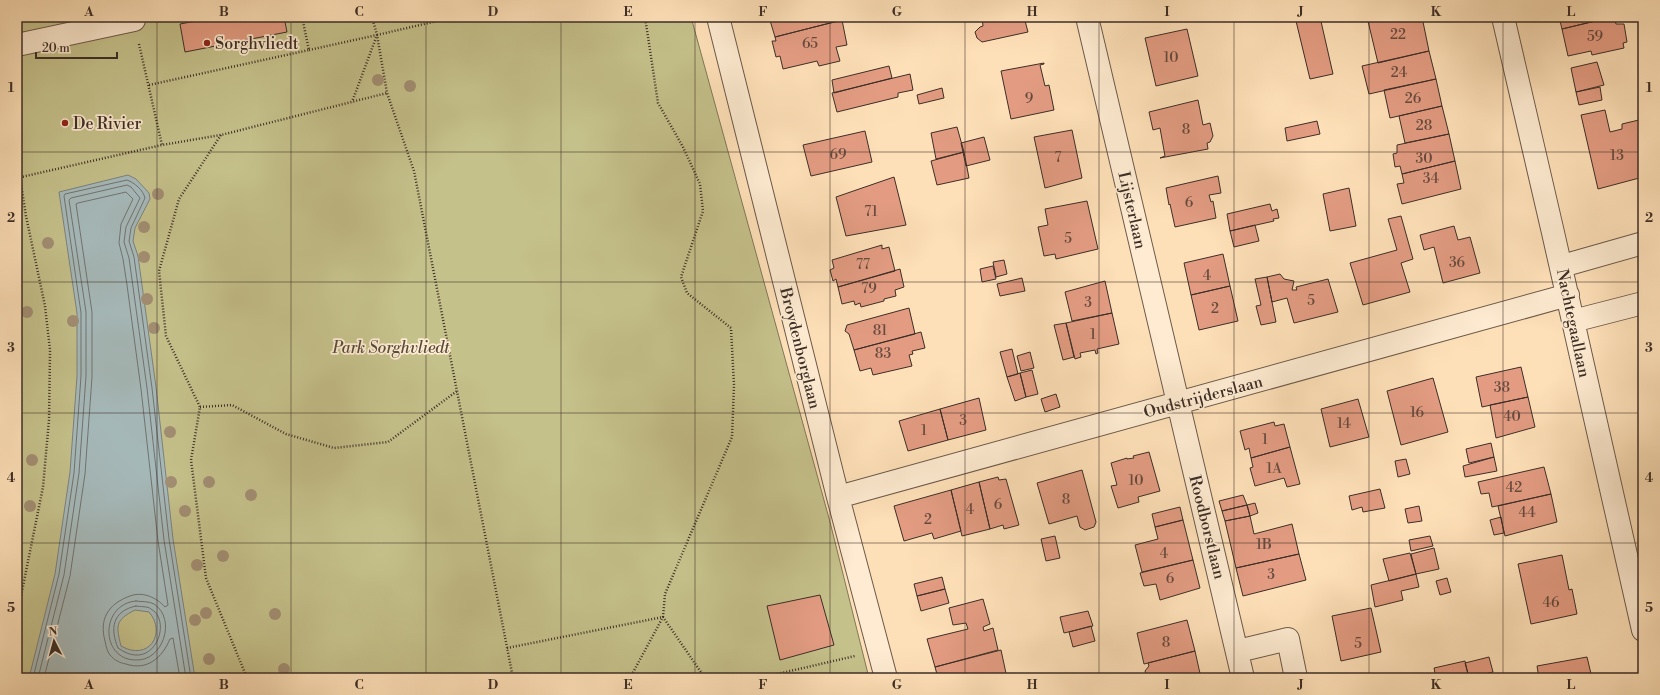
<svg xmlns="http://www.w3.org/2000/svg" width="1660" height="695" font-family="'Libre Bodoni',serif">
	<rect width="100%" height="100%" fill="#fee0b8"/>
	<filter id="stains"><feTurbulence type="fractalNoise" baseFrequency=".005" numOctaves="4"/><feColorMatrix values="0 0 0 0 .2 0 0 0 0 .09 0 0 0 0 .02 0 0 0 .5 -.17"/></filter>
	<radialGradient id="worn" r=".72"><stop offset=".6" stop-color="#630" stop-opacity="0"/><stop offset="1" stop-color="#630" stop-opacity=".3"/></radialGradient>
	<!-- green -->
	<path fill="#c5c18b" stroke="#807859" d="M17,17H691L830,522L869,678H17Z"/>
	<!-- water -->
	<path fill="#a6babb" stroke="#7c8280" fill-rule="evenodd" d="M128,175L136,179L149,193L150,199L135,228L133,241L138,256L156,387L173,539L195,678H29L55,574L70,472L77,376V313L59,192ZM135,610L149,612C167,633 149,662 121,646C116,626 115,620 135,610Z"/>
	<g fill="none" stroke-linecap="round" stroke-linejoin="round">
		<!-- shore -->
		<path stroke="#717471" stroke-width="1" d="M136,601C141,602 149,601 154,604C177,619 163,662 135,660C100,659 100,604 136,601Z
			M136,606C140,607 148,606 151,609C173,621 154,674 118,648C110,629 112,611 136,606Z
			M33,678L59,574L74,473L81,376V313L64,196L65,194L127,180C135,183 143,190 145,198L131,228L129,241L134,257L152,388L169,539L191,678
			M38,678L64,575L79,473L86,376V312L69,200L71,198L127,185L131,187L140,198L126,227L124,242L129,258L147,388L164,540L186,678
			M44,678L70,576L85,474L92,377V312L76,204L78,203L126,192L133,199L121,224L119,243L123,259L127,285L141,389L158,541L168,605L165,607C157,598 143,591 130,596C108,604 99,619 105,641C106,646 107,651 110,655C114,660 120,663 126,664C147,671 162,658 170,639L173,638L180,678"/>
	</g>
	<!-- building -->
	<path fill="#e39c82" stroke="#3c2e27" d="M195,17H284L287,32L185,52L180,24L196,21Z
		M769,17H841L842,20L775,37Z
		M982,17H1024L1028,32L982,42L977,38L975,32L980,27L983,26Z
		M1295,17H1313L1296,21Z
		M1313,17H1320L1333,74L1310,79L1296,21Z
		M1367,17H1422L1429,51L1378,63Z
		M1559,17H1612L1562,29Z
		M1612,17H1614L1616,24H1624L1627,42L1623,43L1624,48L1592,55L1591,51L1568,56L1562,29Z
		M842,20L847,45L836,47L840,61L819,66L817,61L783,69L780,56L776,57L772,41H776L775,37Z
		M1187,29L1198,76L1156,86L1145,38Z
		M1429,51L1436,79L1369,94L1362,66Z
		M1597,62L1604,85L1576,92L1571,68Z
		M1044,63V64L1040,65L1045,86L1049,85L1054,110L1011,119L1001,71Z
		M889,66L892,78L834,93L832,80Z
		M910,74L913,90L898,93V97L837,112L832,93Z
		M1436,79L1442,106L1390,118L1384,90Z
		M1600,87L1602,100L1579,105L1576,92Z
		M942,88L944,98L919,104L917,95Z
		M1198,100L1203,125L1210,123L1213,136L1210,142L1207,143L1208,149L1160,158L1165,156L1160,128L1153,130L1149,112Z
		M1442,106L1449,134L1405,143L1399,116Z
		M1605,110L1610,132L1622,129V124L1643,119V177L1598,189L1581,115Z
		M1317,121L1320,134L1287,141L1285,128Z
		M957,127L964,152L936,159L931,133Z
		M1072,130L1082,178L1045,188L1034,137Z
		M865,131L872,162L811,176L803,145Z
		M1449,134L1455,161L1402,174L1400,166L1395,167L1393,154L1397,153V145Z
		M984,137L990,160L966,166L961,143Z
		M964,152L969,178L937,185L931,161Z
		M1455,161L1461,189L1402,204L1397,184L1404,183L1402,174Z
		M1218,176L1221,193L1209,195L1211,202L1213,201L1216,218L1175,227L1170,204L1169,205L1166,188Z
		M894,177L906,225L846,236L836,197Z
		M1349,188L1356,226L1330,231L1323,194Z
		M1087,201L1098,249L1056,259L1055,254L1044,256L1038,227L1048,225L1045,209Z
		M1270,204L1272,211L1277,209L1279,218L1273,219L1274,221L1230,231L1227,214Z
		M1401,216L1413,259L1401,263L1410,292L1363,305L1350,263L1397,250L1388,219Z
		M1255,225L1259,241L1234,247L1230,231Z
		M1454,226L1458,240L1470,237L1480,273L1443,283L1434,247L1424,250L1420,235Z
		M882,245V249L889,247L895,271L838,287L836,279L833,281L830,270L834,268L832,260Z
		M1223,254L1230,286L1191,295L1184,263Z
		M1004,260L1007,274L996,277L993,262Z
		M993,266L996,279L982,282L980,269Z
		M900,269L904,287L895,290L896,296L884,299V301L861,307L860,303L855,305L854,301L842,304L838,287Z
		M1280,274L1284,279L1294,281L1292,290H1297L1296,287L1328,279L1338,312L1294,323L1287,298L1272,302L1267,277Z
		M1267,277L1276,322L1261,325L1256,306L1261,305L1255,279Z
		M1022,278L1025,291L1000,296L997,284Z
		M1105,281L1112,313L1072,321L1065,292Z
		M1230,286L1238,321L1199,330L1191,295Z
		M909,308L915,334L854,350L849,334L845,331L847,325Z
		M1112,313L1119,344L1097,349L1098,353L1096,354L1095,350L1080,353L1081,357L1075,359L1066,323Z
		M1066,323L1074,357L1063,360L1054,325Z
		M921,332L925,348L912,351L913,354L909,355L912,366L873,375L871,368L860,371L854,350Z
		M1012,349L1018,374L1007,377L1000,352Z
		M1030,352L1034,368L1021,371L1017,356Z
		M1521,367L1528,397L1482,407L1476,377Z
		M1032,370L1038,394L1026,397L1020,373Z
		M1020,373L1026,397L1015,401L1007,377Z
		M1433,378L1448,432L1401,445L1387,391Z
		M1056,394L1060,407L1045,412L1041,399Z
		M1528,397L1535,427L1496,438L1490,405Z
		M979,398L986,430L948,440L940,409Z
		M1358,399L1369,437L1330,447L1321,409Z
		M940,409L948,440L908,451L899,421Z
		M1274,422L1275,426L1284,424L1290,447L1251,458L1249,448L1245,450L1240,431Z
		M1491,443L1494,457L1469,463L1466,449Z
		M1290,447L1300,484L1287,487L1284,478L1255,486L1250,468L1253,467L1251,458Z
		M1149,452L1160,491L1138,497L1139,502L1118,508L1111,486L1117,485L1111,463L1127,458V459L1134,458L1133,456Z
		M1494,457L1497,471L1465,477L1463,466Z
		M1406,459L1410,474L1398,477L1395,461Z
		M1544,467L1551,494L1492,507L1489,493L1481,494L1478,482Z
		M1082,470L1096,522L1094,527L1085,530L1080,527L1077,516L1049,524L1037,483Z
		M998,477L999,480L1006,479L1019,525L1004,529L1003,525L990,529L979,482Z
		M979,482L990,529L962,536L951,490Z
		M1380,489L1385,508L1363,512L1362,507L1352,510L1349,496Z
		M951,490L961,531L934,539L932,533L904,541L894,506Z
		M1551,494L1557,522L1505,536L1498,506Z
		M1243,495L1247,505L1222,511L1219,501Z
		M1255,503L1258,513L1250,516L1247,505Z
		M1247,505L1250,516L1225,521L1222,511Z
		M1419,506L1422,521L1408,523L1405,509Z
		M1180,507L1183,520L1155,527L1152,514Z
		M1250,516L1254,534L1292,524L1299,554L1236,568L1225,521Z
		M1501,517L1504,533L1494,535L1490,520Z
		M1183,520L1193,560L1142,572L1135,545L1158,539L1155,527Z
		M1055,536L1060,558L1046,561L1041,539Z
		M1430,536L1433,546L1411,551L1409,540Z
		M1434,548L1439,569L1416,574L1411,554Z
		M1410,553L1416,574L1389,581L1383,559Z
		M1299,554L1306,580L1243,596L1236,568Z
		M1562,555L1569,590L1572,589L1577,614L1531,624L1518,564Z
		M1193,560L1200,588L1160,600L1156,584L1144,586L1140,573Z
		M1416,574L1419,587L1401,591L1403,600L1375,607L1371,585Z
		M942,577L945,589L917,596L914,584Z
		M1447,578L1451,592L1440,595L1436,581Z
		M945,589L949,603L921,611L917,596Z
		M820,595L834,645L780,660L767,606Z
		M983,599L990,624L983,627L984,631L993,628L998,650L935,667L927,639L968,629L966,623L953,625L949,608Z
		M1371,608L1381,652L1341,661L1332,616Z
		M1088,611L1093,626L1064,633L1060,617Z
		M1187,620L1195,651L1144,664L1137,633Z
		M1091,626L1095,641L1073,647L1069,632Z
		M1001,650L1007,678H938L935,667Z
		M1195,651L1201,678H1147L1145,671L1149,666L1148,663Z
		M1489,657L1493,672L1469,678L1465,663Z
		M1587,657L1592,678H1539L1537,666Z
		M1465,661L1469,678H1436L1434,668Z"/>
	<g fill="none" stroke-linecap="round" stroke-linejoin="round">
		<defs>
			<path id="minor" d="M718,17L838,497L886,678
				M1087,17L1243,678
				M1503,17C1551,221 1597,426 1643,630
				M17,45L134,20
				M1562,266L1643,243
				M1573,321L1643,303
				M838,497L1568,295
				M1238,651L1288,639L1296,678"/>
		</defs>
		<!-- minor casing -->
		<use href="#minor" stroke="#6c5a4b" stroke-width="24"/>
		<!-- path -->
		<path stroke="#3c2e27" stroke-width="2.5" stroke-dasharray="1 2" stroke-linecap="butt" d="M372,17L377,35L387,93L414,171L513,678
			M377,35L454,17
			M139,44L162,145
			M309,50L377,35L352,102
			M149,85L309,50L302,17
			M221,135L179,199L159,271L166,336L200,407L191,460L206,578L247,678
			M17,178L162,145L221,135L387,93
			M200,407L232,405L286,434L334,448L388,442L457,391
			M17,616L43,487L49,420L50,350L45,306L26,216L20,177
			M507,648L663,617L665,594L732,437L734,385L731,328L687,293L681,277L703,211L700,184L683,147L658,103L645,17
			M630,678L663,617L705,678
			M760,678L855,656"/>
		<!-- minor -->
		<use href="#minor" stroke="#feebd1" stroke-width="22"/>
	</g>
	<!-- trees -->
	<g fill="#a28e73">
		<circle cx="378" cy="80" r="6"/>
		<circle cx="410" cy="86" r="6"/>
		<circle cx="158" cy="194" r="6"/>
		<circle cx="144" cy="227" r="6"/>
		<circle cx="48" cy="243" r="6"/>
		<circle cx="144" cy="257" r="6"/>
		<circle cx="147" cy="299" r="6"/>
		<circle cx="27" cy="312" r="6"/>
		<circle cx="73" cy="321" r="6"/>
		<circle cx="154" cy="328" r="6"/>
		<circle cx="170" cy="432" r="6"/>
		<circle cx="32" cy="460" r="6"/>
		<circle cx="171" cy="482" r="6"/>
		<circle cx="209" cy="482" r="6"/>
		<circle cx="251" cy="495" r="6"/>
		<circle cx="30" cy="506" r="6"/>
		<circle cx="185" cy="511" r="6"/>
		<circle cx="223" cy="556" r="6"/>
		<circle cx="197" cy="565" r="6"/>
		<circle cx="206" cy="613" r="6"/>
		<circle cx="275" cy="614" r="6"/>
		<circle cx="195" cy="620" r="6"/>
		<circle cx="209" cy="659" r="6"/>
		<circle cx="284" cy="669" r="6"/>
	</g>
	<!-- grid -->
	<path fill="none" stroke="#3c2e27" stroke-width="1" stroke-opacity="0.55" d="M157,17V678M291,17V678M426,17V678M561,17V678M695,17V678M830,17V678M965,17V678M1099,17V678M1234,17V678M1369,17V678M1503,17V678M17,152H1643M17,282H1643M17,413H1643M17,543H1643"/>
	<!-- markers -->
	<g fill="#8f2418" stroke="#feebd1" stroke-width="1.5">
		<circle cx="207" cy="43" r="4"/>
		<circle cx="65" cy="123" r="4"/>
	</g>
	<g text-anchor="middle" stroke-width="3.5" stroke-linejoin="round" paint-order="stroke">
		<!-- number labels -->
		<g font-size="14" fill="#664a3e">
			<text x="1398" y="39">22</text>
			<text x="1595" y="41">59</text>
			<text x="810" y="48">65</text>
			<text x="1171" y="62">10</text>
			<text x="1399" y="77">24</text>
			<text x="1029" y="103">9</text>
			<text x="1413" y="103">26</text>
			<text x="1424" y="130">28</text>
			<text x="1186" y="134">8</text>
			<text x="838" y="159">69</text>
			<text x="1617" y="160">13</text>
			<text x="1058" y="162">7</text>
			<text x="1424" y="163">30</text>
			<text x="1431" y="183">34</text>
			<text x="1189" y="207">6</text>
			<text x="871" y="216">71</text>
			<text x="1068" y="243">5</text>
			<text x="1457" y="267">36</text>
			<text x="863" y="269">77</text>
			<text x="1207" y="280">4</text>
			<text x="869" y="293">79</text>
			<text x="1311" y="305">5</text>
			<text x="1088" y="307">3</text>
			<text x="1215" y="313">2</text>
			<text x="880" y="335">81</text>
			<text x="1093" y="339">1</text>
			<text x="883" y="358">83</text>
			<text x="1502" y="392">38</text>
			<text x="1417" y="417">16</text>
			<text x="1512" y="421">40</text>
			<text x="963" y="425">3</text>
			<text x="1344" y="428">14</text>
			<text x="924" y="435">1</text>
			<text x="1265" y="444">1</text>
			<text x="1274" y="473">1A</text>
			<text x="1136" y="485">10</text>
			<text x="1514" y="492">42</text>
			<text x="1066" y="504">8</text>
			<text x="998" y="509">6</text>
			<text x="970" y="514">4</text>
			<text x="1527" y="517">44</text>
			<text x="928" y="524">2</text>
			<text x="1264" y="549">1B</text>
			<text x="1164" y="558">4</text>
			<text x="1271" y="579">3</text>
			<text x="1170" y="583">6</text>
			<text x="1551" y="607">46</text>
			<text x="1166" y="647">8</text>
			<text x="1358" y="648">5</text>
		</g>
		<!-- poi labels -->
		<g font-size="16" fill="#3c2e27" stroke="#feebd1" text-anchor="start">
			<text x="215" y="49">Sorghvliedt</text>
			<text x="73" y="129">De Rivier</text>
		</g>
		<!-- street labels -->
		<g font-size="16" fill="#3c2e27" stroke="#feebd1">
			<text transform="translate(1133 210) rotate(77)" y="6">Lijsterlaan</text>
			<text transform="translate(1574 323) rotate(78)" y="6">Nachtegaallaan</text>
			<text transform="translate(801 348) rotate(76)" y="6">Broydenborglaan</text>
			<text transform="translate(1203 396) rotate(-15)" y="6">Oudstrijderslaan</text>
			<text transform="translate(1208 527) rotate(76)" y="6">Roodborstlaan</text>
		</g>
		<!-- park labels -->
		<g font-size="16" font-style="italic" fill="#574b3b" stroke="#feebd1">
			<text x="391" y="353">Park Sorghvliedt</text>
		</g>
	</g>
	<!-- margin -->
	<rect width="1660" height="695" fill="none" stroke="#fee0b8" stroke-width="44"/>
	<!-- north arrow -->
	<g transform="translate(54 641) rotate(354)" stroke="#feebd1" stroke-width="3" paint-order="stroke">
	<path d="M0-3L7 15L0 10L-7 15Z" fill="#3c2e27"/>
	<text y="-6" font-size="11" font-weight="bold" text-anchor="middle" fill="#3c2e27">N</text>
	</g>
	<!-- scale -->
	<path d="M36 52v6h81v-6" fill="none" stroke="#3c2e27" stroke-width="2"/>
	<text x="42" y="52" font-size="12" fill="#3c2e27" stroke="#feebd1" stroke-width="3" paint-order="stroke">20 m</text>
	<rect x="22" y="22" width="1616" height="651" fill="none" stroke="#3c2e27" stroke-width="1.5"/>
	<g font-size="13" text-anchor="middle" font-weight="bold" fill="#3c2e27">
		<text x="89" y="16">A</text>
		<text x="224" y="16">B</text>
		<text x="359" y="16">C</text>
		<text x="493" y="16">D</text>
		<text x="628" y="16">E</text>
		<text x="763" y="16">F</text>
		<text x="897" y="16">G</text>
		<text x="1032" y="16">H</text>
		<text x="1167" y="16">I</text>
		<text x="1301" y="16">J</text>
		<text x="1436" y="16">K</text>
		<text x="1571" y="16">L</text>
		<text x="11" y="92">1</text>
		<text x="1649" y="92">1</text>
		<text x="11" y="222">2</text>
		<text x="1649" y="222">2</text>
		<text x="11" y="352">3</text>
		<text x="1649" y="352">3</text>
		<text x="11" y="482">4</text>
		<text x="1649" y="482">4</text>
		<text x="11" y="612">5</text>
		<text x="1649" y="612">5</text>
		<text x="89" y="689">A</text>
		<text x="224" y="689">B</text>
		<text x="359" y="689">C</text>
		<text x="493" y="689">D</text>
		<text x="628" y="689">E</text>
		<text x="763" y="689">F</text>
		<text x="897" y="689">G</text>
		<text x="1032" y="689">H</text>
		<text x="1167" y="689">I</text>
		<text x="1301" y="689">J</text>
		<text x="1436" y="689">K</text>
		<text x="1571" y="689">L</text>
	</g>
	<rect width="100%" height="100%" filter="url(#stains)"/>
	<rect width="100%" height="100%" fill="url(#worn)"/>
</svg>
